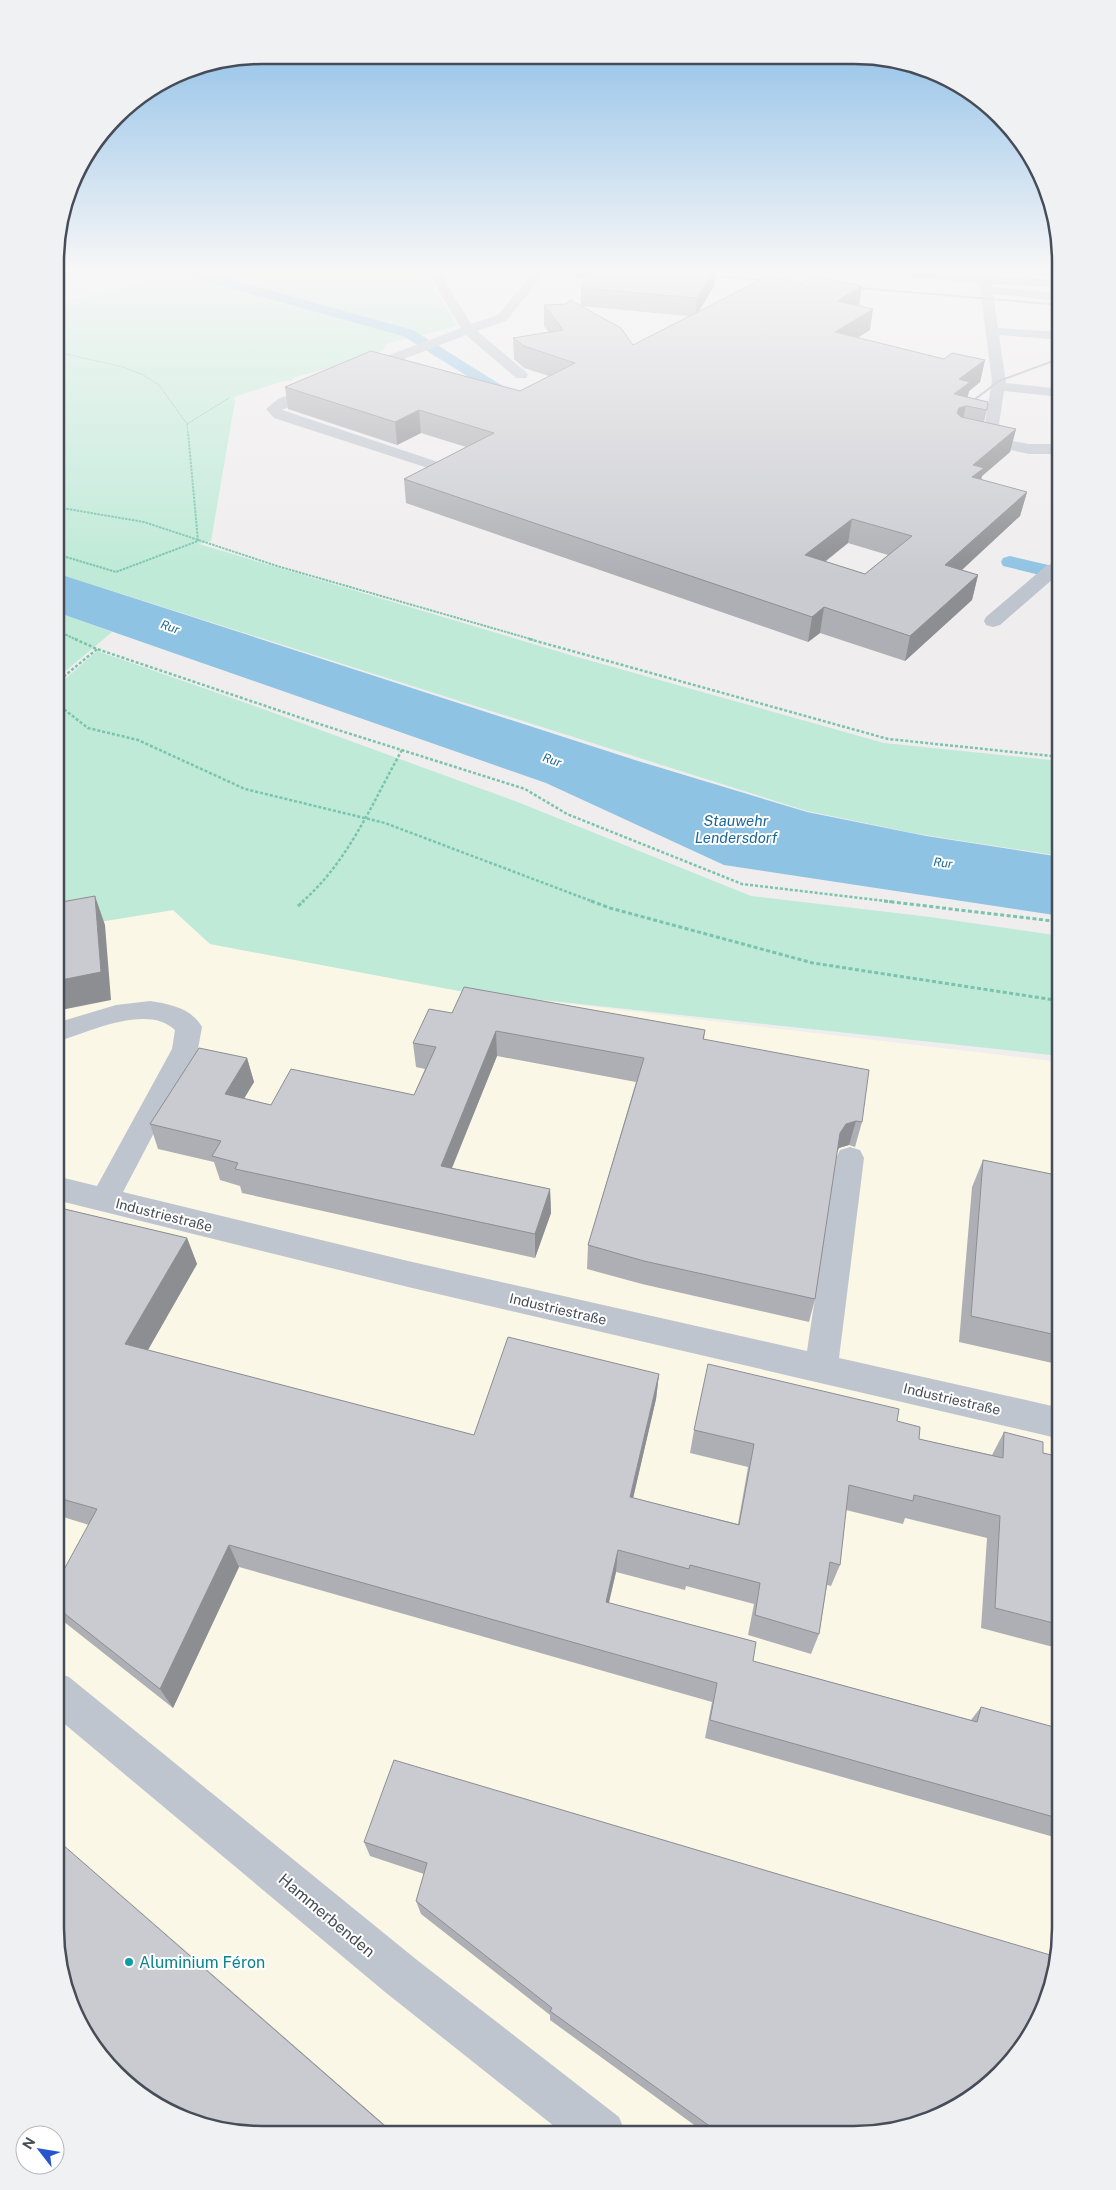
<svg xmlns="http://www.w3.org/2000/svg" width="1116" height="2190" font-family="'Public Sans',sans-serif">
	<rect width="100%" height="100%" fill="#efeded"/>
	<!-- commercial -->
	<path fill="#faf7e7" d="M173,910L210,944L459,991L1061,1062V1942L1045,2007L1018,2054L855,2135L234,2133L182,2119L126,2084L55,1929L56,929Z"/>
	<!-- green -->
	<path fill="#beead7" d="M143,269H423L457,326L386,344L383,350L375,354L365,355L339,364L334,367L295,377L291,381H283L234,397L235,401L211,541L199,544L570,655L884,743L1061,761V856L918,834L807,811L56,573L57,303L162,278Z
		M56,612L112,632L56,679Z
		M97,651L249,704L520,803L751,896L930,917L1061,936V1056L459,991L210,944L173,910L56,929V687Z"/>
	<!-- water -->
	<path fill="#8fc3e3" d="M56,573L638,761L807,812L926,836L1061,857V916L724,865L546,783L56,612Z"/>
	<g fill="none" stroke-linecap="round" stroke-linejoin="round">
		<!-- canal -->
		<path fill="#8fc3e3" fill-rule="evenodd" d="M170,269H192L413,330L522,398L525,401L522,404H512L403,336L172,272Z
			M1010,556L1061,568V580L1003,566L1001,562L1003,558Z"/>
		<!-- path-far3 -->
		<path stroke="#7ac4ad" stroke-width="1" stroke-dasharray="2 1" stroke-linecap="butt" d="M57,352L123,367L143,375L159,385L187,424L188,433
			M187,424L229,398"/>
		<!-- path-far2 -->
		<path stroke="#7ac4ad" stroke-width="2" stroke-dasharray="2.5 1" stroke-linecap="butt" d="M56,507L144,522L277,566L534,640
			M56,554L116,572L198,541L188,432
			M56,630L77,640"/>
		<!-- path-far1 -->
		<path stroke="#7ac4ad" stroke-width="2.5" stroke-dasharray="3 2" stroke-linecap="butt" d="M75,639L97,649L316,723L525,789L567,814L742,884L894,902
			M529,639L888,739L1061,757
			M56,683L97,649
			M56,697L61,707L88,728L138,740L245,789L385,823L594,902
			M302,902C349,861 372,803 402,750"/>
		<!-- path -->
		<path stroke="#7ac4ad" stroke-width="3" stroke-dasharray="4 2.5" stroke-linecap="butt" d="M591,901L610,908L813,963L1061,1001
			M884,901L1061,922
			M298,906L304,901"/>
		<!-- minor -->
		<path fill="#bfc5ce" fill-rule="evenodd" d="M426,269H438L471,324L498,315L533,273L525,269H573L589,272L591,274L585,278L544,274L506,321L477,331L526,372L528,375L526,378H516L466,335L365,374H355L353,371L355,368L461,328Z
			M985,276L991,280L992,287L1061,293V301L993,294L998,328L1061,332V340L999,335L1006,383L1061,389V397L1004,391L997,438L1029,444H1061V454H1029L970,441L968,438L970,435H983L992,381L979,280Z
			M320,383L327,387L325,390L282,410L441,463L444,466L441,469H431L274,418L266,409L278,399Z
			M1061,560V572L1000,625L993,627L986,625L984,621L986,617L1046,566Z
			M150,1001C170,1004 191,1008 202,1027L198,1049L123,1192L408,1261L807,1351L836,1158L840,1150L850,1147L860,1150L864,1158L839,1358L1061,1408V1439L408,1287L56,1200V1176L97,1186L172,1049L175,1030C147,1003 87,1033 56,1042V1023L116,1005Z
			M55,1672L69,1677L417,1960L619,2117L626,2134H564L385,1992L55,1716Z"/>
		<!-- major -->
		<path fill="#afb8c9" fill-rule="evenodd" d="M853,269C923,269 992,277 1061,279V287L985,284L859,272Z"/>
		<!-- rail -->
		<path stroke="#b0b1b7" stroke-width="2" d="M703,275L773,281
			M848,287L1061,305
			M970,403L999,381L1061,358"/>
	</g>
	<!-- wall -->
	<path fill="#aeafb4" fill-rule="evenodd" d="M919,269H1061V278Z
		M715,284L699,311L859,306L870,330L857,338L944,359L985,360L980,382L969,391L967,397L987,410L984,422L1016,429L1010,452L982,476L981,480L1027,492L1020,516L962,570L978,575L972,600L905,661L820,633L808,642L406,503L404,479L466,447L421,433L397,445L288,409L285,387L520,391L549,376L524,368L514,359L513,338L549,332L544,326V305L633,345L689,316L581,306V288ZM848,543L888,555L865,574L825,562Z
		M452,1013L705,1030L704,1039L862,1122L855,1147L849,1145L839,1148L837,1152L815,1299L809,1322L642,1284L587,1269L588,1245L636,1082L497,1056L452,1168L550,1189L551,1213L535,1258L242,1193L240,1186L220,1180L214,1162L158,1149L150,1124L247,1058L254,1082L244,1098L271,1105L414,1095L425,1069L416,1067L413,1043Z
		M983,1160L1061,1176V1365L959,1342L972,1187Z
		M56,1207L187,1238L197,1264L148,1350L474,1435L659,1374L656,1399L633,1498L738,1524L748,1467L690,1453L694,1430L897,1421L919,1439L992,1455L1004,1432L1043,1453L1061,1457V1649L981,1628L987,1538L905,1518L903,1524L846,1510L840,1565L831,1586L827,1585L819,1634L811,1654L748,1635L754,1604L686,1586L685,1590L616,1572L609,1603L753,1661L971,1720L981,1707L1061,1729V1839L705,1738L712,1702L239,1567L173,1708L63,1621L55,1610V1586L89,1525L60,1516L55,1525Z
		M364,1842L1057,1957L855,2135H708L550,2020V2015L421,1914L416,1901L424,1874L370,1856Z"/>
	<!-- shaded-wall -->
	<path fill="#8d8e92" d="M714,269H716L715,284L696,316L697,298Z
		M862,286L859,307L837,301Z
		M873,309L870,330L832,354L835,332Z
		M985,360L980,382L969,391L961,429L954,394L959,379Z
		M419,410L421,433L397,445L395,422Z
		M1016,429L1010,452L982,476L978,492L968,489L973,465Z
		M1027,492L1020,516L940,590L945,565Z
		M852,519L848,543L801,580L805,555Z
		M978,575L972,600L905,661L910,636Z
		M824,607L820,633L808,642L812,617Z
		M95,896L105,925L111,1000L56,1011V981Z
		M496,1031L497,1056L443,1190L441,1166Z
		M247,1058L254,1082L232,1119L225,1094Z
		M856,1121L849,1145L839,1148L834,1158L840,1133L846,1124Z
		M550,1189L551,1213L535,1258V1234Z
		M187,1238L197,1264L137,1369L125,1344Z
		M659,1374L656,1399L628,1520L630,1497Z
		M55,1510L60,1516L55,1525Z
		M229,1545L239,1567L173,1708L160,1689Z
		M618,1550L616,1572L604,1622L606,1602Z
		M55,1837L395,2134H394Z"/>
	<!-- building -->
	<path fill="#cacbd1" stroke="#8d8e92" fill-rule="evenodd" d="M596,269H714L697,298L581,288Z
		M768,276L801,283L814,276L862,286L837,301L873,309L835,332L944,359L952,353L985,360L959,379L970,382L954,394L988,402L987,410L966,406L959,408L957,413L961,417L1016,429L973,465L984,468L972,477L1027,492L945,565L978,575L910,636L824,607L812,617L404,479L494,433L419,410L395,422L285,387L371,351L520,391L575,363L524,346L513,338L563,330L544,305L566,304L570,300L621,328L633,345ZM852,519L912,536L865,574L805,555Z
		M95,896L101,972L56,981V903Z
		M464,987L705,1030L703,1039L869,1070L862,1122L856,1121L846,1124L840,1133L815,1299L644,1261L588,1245L644,1058L496,1031L441,1166L550,1189L535,1234L235,1169L238,1163L212,1156L221,1141L150,1124L199,1048L247,1058L225,1094L271,1105L291,1069L414,1095L436,1047L413,1043L429,1009L452,1013Z
		M983,1160L1061,1176V1336L971,1316Z
		M56,1207L187,1238L125,1344L474,1435L508,1337L659,1374L630,1497L739,1525L754,1444L694,1430L708,1364L899,1409L897,1421L920,1427L919,1439L1003,1458L1004,1432L1043,1442V1453L1061,1457V1625L995,1608L1000,1516L914,1495L913,1501L849,1485L840,1565L830,1562L819,1634L755,1615L760,1583L690,1565L689,1569L618,1550L606,1602L756,1642L753,1661L977,1722L981,1707L1061,1729V1819L710,1720L717,1683L229,1545L160,1689L55,1606V1586L97,1509L55,1497Z
		M394,1760L1057,1957L1045,2007L1018,2054L969,2100L921,2124L855,2135H722L550,2011L552,2008L416,1901L427,1863L364,1842Z
		M55,1838L394,2134L234,2133L182,2119L126,2084L90,2043L66,1995L55,1929Z"/>
	<!-- sky -->
	<linearGradient id="sky" x2="0" y2="1"><stop stop-color="#84bae6"/><stop offset="0.47" stop-color="#f8f7f7"/><stop offset="1" stop-color="#f8f7f7" stop-opacity="0"/></linearGradient>
	<rect width="1116" height="576" fill="url(#sky)"/>
	<!-- markers -->
	<circle fill="#0f9aa8" stroke="#fff" stroke-width="2" cx="129" cy="1962" r="5"/>
	<g text-anchor="middle" stroke-width="4" stroke-linejoin="round" paint-order="stroke">
		<!-- far-water labels -->
		<g font-size="12" font-style="italic" fill="#196899" stroke="#fff">
			<text transform="translate(170 627) rotate(19)" y="4">Rur</text>
			<text transform="translate(552 760) rotate(19)" y="4">Rur</text>
			<text transform="translate(943 863) rotate(7)" y="4">Rur</text>
		</g>
		<!-- street labels -->
		<g font-size="14" fill="#474d58" stroke="#fff">
			<text transform="translate(164 1215) rotate(14)" y="5">Industriestraße</text>
			<text transform="translate(558 1309) rotate(13)" y="5">Industriestraße</text>
			<text transform="translate(952 1399) rotate(13)" y="5">Industriestraße</text>
		</g>
		<!-- water labels -->
		<g font-size="15" font-style="italic" fill="#196899" stroke="#fff">
			<text x="736" y="826">Stauwehr<tspan x="736" dy="17">Lendersdorf</tspan></text>
		</g>
		<!-- near-street labels -->
		<g font-size="16" fill="#474d58" stroke="#fff">
			<text transform="translate(327 1915) rotate(40)" y="6">Hammerbenden</text>
		</g>
		<!-- near-culture labels -->
		<g font-size="16" fill="#0d838f" stroke="#fff" text-anchor="start">
			<text x="139" y="1968">Aluminium Féron</text>
		</g>
	</g>
	<!-- crop -->
	<path d="M0 0H1116V2190H0ZM262 64H854A198 198 0 0 1 1052 262V1928A198 198 0 0 1 854 2126H262A198 198 0 0 1 64 1928V262A198 198 0 0 1 262 64Z" fill="#f0f1f2" fill-rule="evenodd"/>
	<path fill="none" stroke="#474d58" stroke-width="2.5" d="M262 64H854A198 198 0 0 1 1052 262V1928A198 198 0 0 1 854 2126H262A198 198 0 0 1 64 1928V262A198 198 0 0 1 262 64Z"/>
	<!-- north arrow -->
	<g transform="translate(40 2150) rotate(301)"><circle r="24" fill="#ffffff" stroke="#b5b8bc"/>
	<path d="M0-4L9 19L0 12L-9 19Z" fill="#2954cd"/>
	<text y="-8" font-size="14" font-weight="bold" text-anchor="middle" fill="#474d58">N</text>
	</g>
</svg>
